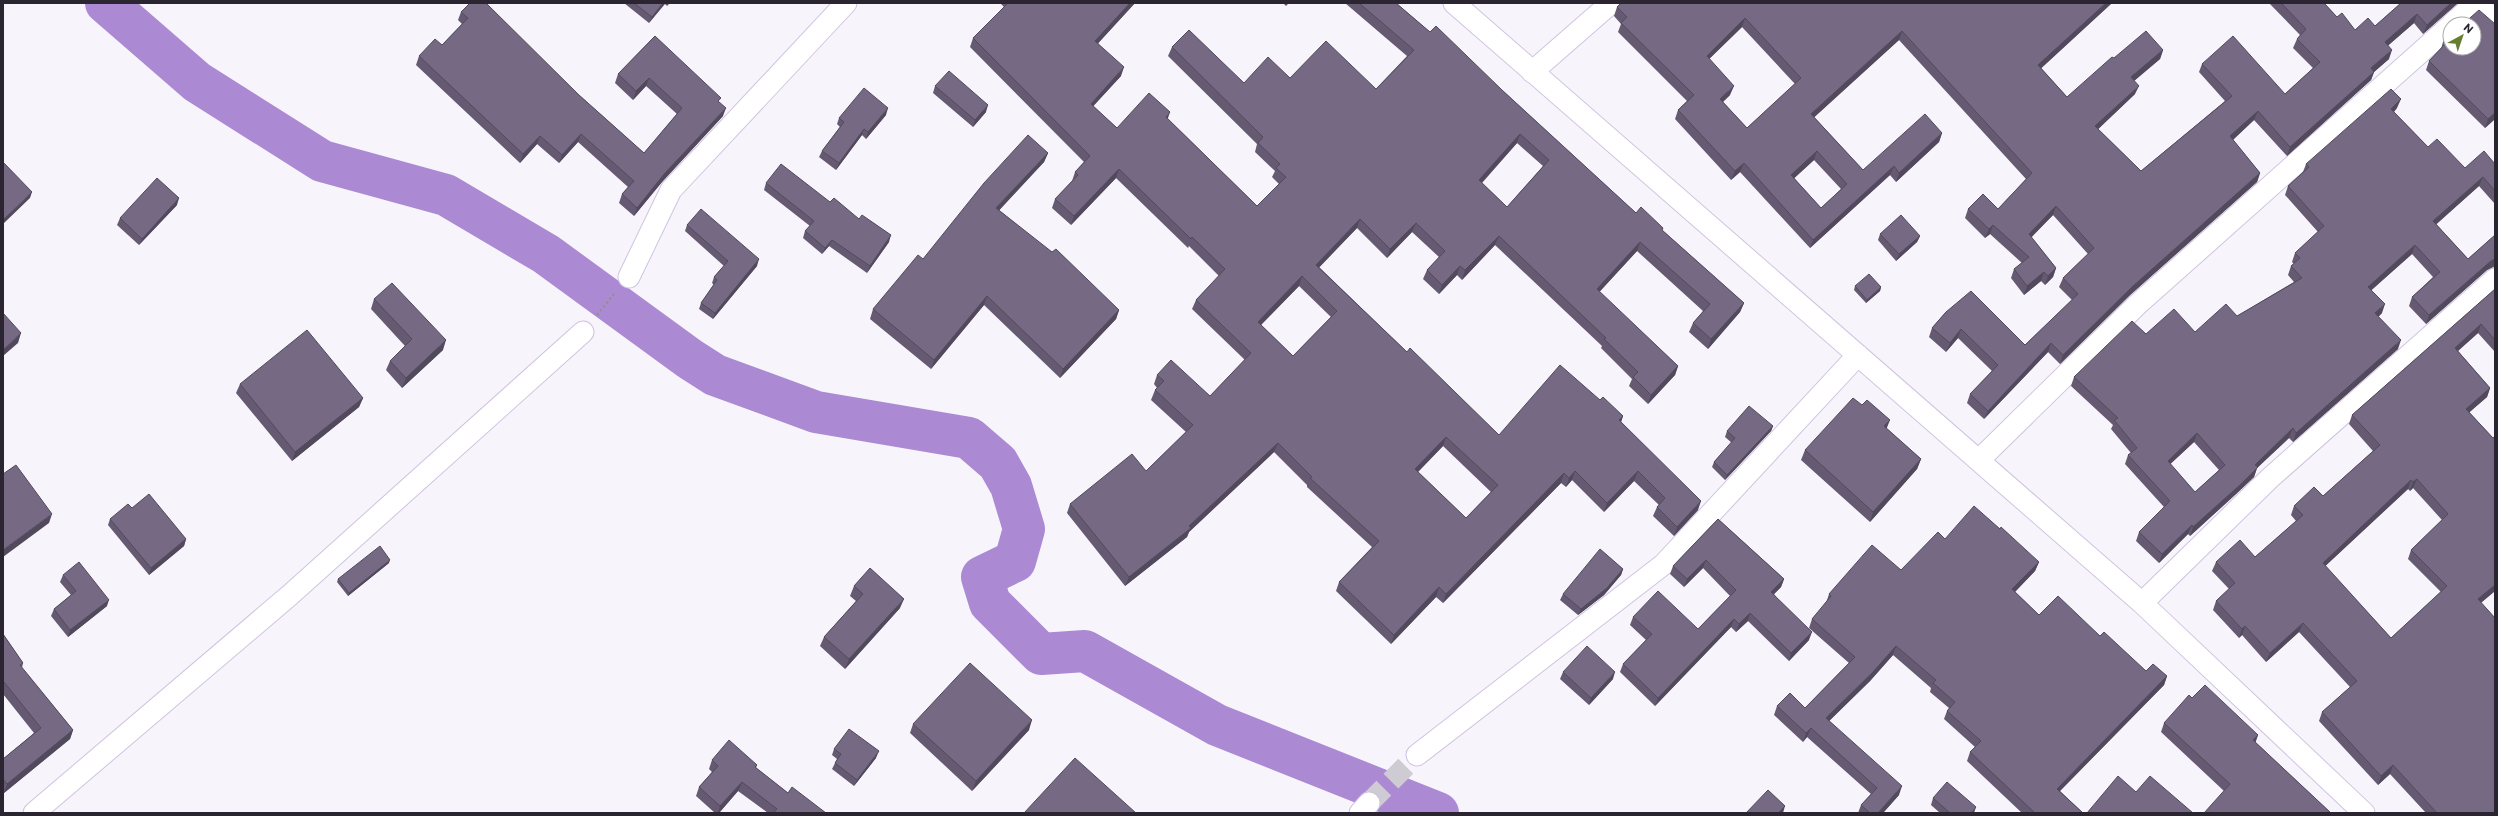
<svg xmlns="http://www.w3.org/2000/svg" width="2498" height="816" font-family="Commissioner,sans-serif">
	<rect width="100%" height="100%" fill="#f7f5fb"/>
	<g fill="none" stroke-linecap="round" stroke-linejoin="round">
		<!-- river -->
		<path stroke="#ab89d3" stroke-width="42" d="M106,3L197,82L322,161L446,195L546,254L690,359L715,375L816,412L969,438L998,463L1011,486L1024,529L1015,561L982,577L990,603L1041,654L1085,651L1217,725L1438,813"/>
		<!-- minor-tunnel -->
		<path stroke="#cecbd3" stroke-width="21" stroke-dasharray="21 10" stroke-linecap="butt" d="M1369,803L1417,755"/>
		<defs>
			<path id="minor" d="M1454,3L2142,603L2364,813
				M2478,3L2495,22
				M2452,24L2476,3
				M1532,72L1611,3
				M629,277L671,190L846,3
				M1979,460L2137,305L2450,26
				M2142,603L2270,478L2495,279
				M1417,755L1664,564L1858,355
				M34,813L290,595L583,332
				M1360,813L1369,803"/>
		</defs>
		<!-- minor casing -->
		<use href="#minor" stroke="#d0c3e1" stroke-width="23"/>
		<!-- path -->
		<path stroke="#918e96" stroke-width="2.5" stroke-dasharray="2 3" stroke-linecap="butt" d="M597,315L614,294"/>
		<!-- minor -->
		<use href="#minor" stroke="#fff" stroke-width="21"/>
	</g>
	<!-- wall -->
	<path fill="#655a72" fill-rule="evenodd" d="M624,3H670L667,6L665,4L649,23Z
		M1000,3H1135L1098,43L1121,76L1093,106L1117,128L1168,119L1257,206L1279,184L1272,177L1275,171L1255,152L1257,144L1168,56L1172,47L1244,83L1290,78L1376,89L1407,56L1345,3H1396L1430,32L1502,90L1636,213L1663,228L1662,230L1744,303L1740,312L1708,349L1689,332L1693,323L1703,311L1637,251L1599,292L1678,366L1675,375L1648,404L1629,386L1632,379L1601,348L1602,346L1495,245L1462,280L1457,275L1439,294L1423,279L1427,270L1439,257L1412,232L1387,258L1357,228L1319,267L1407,352L1499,435L1600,400L1623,416L1621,422L1698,510L1674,536L1653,516L1657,507L1659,505L1634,481L1604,512L1572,480L1566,487L1561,483L1443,603L1436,597L1391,644L1336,591L1339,582L1372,547L1307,487V485L1274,452L1189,532L1187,537L1125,586L1067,513L1070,504L1146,471L1186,432L1151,400L1155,390L1157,388L1154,384L1157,375L1210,396L1245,360L1192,309L1196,300L1219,276L1189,246L1188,248L1116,178L1071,225L1052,208L1055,199L1072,181L1075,172L1084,162L970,47L973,38L1004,7ZM1517,143L1543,166L1507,207L1482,183ZM1299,286L1331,317L1293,356L1261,325ZM1443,446L1491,492L1466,518L1418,472Z
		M1283,3H1289L1286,6Z
		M2112,3L2041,68L2067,97L2114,58L2163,50L2160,59L2134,81L2135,94L2098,129L2141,171L2225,101L2199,72L2202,64L2285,94L2313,68L2293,48L2297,39L2300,35L2269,3H2324L2337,17L2355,30L2375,26L2401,3H2400H2458L2423,34L2414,23L2388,45L2389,59L2374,72L2371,80L2287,156L2254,120L2233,140L2260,173L2257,182L2129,296L2060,364L2048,352L1984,419L1967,403L1970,394L1992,371L1958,338L1946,352L1929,337L1932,328L1946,312L2025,345L2072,300L2059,287L2063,278L2088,254L2053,215L2031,237L2056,268L2053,277L2045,285L2041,281L2024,295L2011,278L2014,269L2022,263L1990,234L1985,238L1965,218L1968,209H1998L2026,179L1899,40L1814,117L1863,170L1942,133L1939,142L1896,182L1890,175L1810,248L1740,172L1731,180L1675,119L1678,110L1687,101L1618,32L1621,24L1614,16L1617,7ZM1742,27L1795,84L1747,128L1723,102L1730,95L1709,59ZM1814,160L1841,189L1821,208L1794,178Z
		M461,12L579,95L644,153L677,114L646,86L633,100L615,83L618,74L655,36L719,102L723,116L662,182L634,216L619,203L622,194L628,187L578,142L559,163L537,144L520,163L416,65L419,56L442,45L462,24L458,20Z
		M2494,24H2495V119L2485,128L2426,70L2429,61L2441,49L2443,42Z
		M935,86L986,112L973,127L933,93Z
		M2397,108L2394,112L2428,147L2465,168L2495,164V204L2479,186L2436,224L2468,259L2495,235V268L2493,267L2487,270L2426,324L2409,306L2412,297L2433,277L2412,254L2371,290L2382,313L2378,317L2398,349L2293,442L2289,438L2257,468L2254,477L2236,494L2190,536L2188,534L2159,563L2136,541L2139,532L2164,507L2125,464L2128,455L2131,453L2111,429L2113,425L2071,386L2074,377L2146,334L2195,332L2237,316L2294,282L2288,275L2291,266L2294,264L2292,262L2295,253L2318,232L2285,195L2288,186L2303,172L2306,164ZM2194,442L2219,470L2195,492L2170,464Z
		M886,115L866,139L862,135L836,170L819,157L822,151L840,127L837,124L839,118Z
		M1048,153L1044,162L999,210L1119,310L1116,319L1060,378L984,305L931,369L870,319L873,309L923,259Z
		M766,183L859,219L889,242L867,273L829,246L822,254L803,238L805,231L810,226L764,190Z
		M177,205L139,245L117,225L120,218Z
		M687,225L757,266L713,319L699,309L701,303L714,285L712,283L714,277L724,266L685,231Z
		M1880,234L1920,236L1917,242L1896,261L1878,240Z
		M1855,286L1881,287L1880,291L1866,303L1854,290Z
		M2495,289V352L2478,333L2458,351L2490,388L2487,397L2469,412L2493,438L2495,436V591L2481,603L2495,813H2426L2390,774L2378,785L2319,721L2322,712L2350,687L2299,632L2266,662L2242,635L2239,638L2213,610L2216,601L2229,589L2212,571L2216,562L2255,557L2296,521L2291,515L2294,506L2323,496L2373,451L2349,424L2352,415ZM2413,488L2442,520L2411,550L2408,559L2441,592L2391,638L2325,566L2408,489L2410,491Z
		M374,299L443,350L402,388L386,370L390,361L405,346L371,309Z
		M240,384L363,398L359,407L292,461L236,393Z
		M1773,426L1771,431L1725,480L1712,467L1714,462L1732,443L1725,437L1727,431Z
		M1886,428L1921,459L1917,469L1870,522L1801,460L1805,450Z
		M132,508L186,539L184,546L149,575L108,525L110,519Z
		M1718,519L1784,579L1781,587L1774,594L1809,640L1789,661L1748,621L1736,632L1731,627L1655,706L1620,672L1623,664L1646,640L1630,625L1633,617L1698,629L1730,596L1703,568L1684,587L1670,574L1673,566Z
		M1945,539L2039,562L2035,571L2015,592L2039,615L2100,636L2146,671L2167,676L2164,685L2060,791L2083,813H2022L1967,761L1970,752L1975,747L1944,719L1947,711L1949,708L1930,692L1931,688L1893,655L1870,681L1829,721L1899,795L1883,813H1858L1861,805L1871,794L1807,737L1803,742L1774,715L1777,706L1805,708L1849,663L1809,628L1812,619L1826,603L1829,594L1901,570Z
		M389,563L348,596L337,582L338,579Z
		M1623,569L1621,575L1604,595L1578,615L1560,600L1563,594Z
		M63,575L107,606L68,637L51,616L54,609L71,595L60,582Z
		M854,586L900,608L845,669L820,646L824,637L856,601L850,596Z
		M3,634L23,663L22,668L73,730L70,739L4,793H3V759L34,733L3,694Z
		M1563,672L1613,679L1589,705L1560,679Z
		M2192,698L2258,735L2255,742L2331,813L2224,791L2161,732L2164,723Z
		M913,724L1029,730L972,791L910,733Z
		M834,749L876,758L854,786L832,769L837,759L832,755Z
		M712,760L757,765L756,768L788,793L826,813H768L738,791L719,813H715L696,796L699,787L712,772L709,769Z
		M1933,798L1974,813H1940L1931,805Z"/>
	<!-- shaded-wall -->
	<path fill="#524a5c" d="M663,3H665L649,23L652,17Z
		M1130,3H1135L1092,50L1095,41Z
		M2106,3H2112L2035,74L2038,65Z
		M2451,3H2458L2423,34L2427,25Z
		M2417,14L2414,23L2382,51L2385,42Z
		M1745,18L1742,27L1703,65L1707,56Z
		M1902,31L1899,40L1808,123L1811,114Z
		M2163,50L2160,59L2128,86L2131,77Z
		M2392,50L2389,59L2374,72L2371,80L2287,156L2290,147L2371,68Z
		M1124,67L1121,76L1087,113L1091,104Z
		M649,78L646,86L633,100L636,91Z
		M1734,86L1730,95L1717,107L1720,99Z
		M2139,86L2135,94L2092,135L2095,126Z
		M2401,99L2397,108L2388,118L2391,109Z
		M988,105L986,112L973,127L975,120Z
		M726,108L723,116L662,182L634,216L637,208L665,173Z
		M888,108L886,115L866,139L868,132Z
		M2258,111L2254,120L2227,145L2230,136Z
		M1170,112L1167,121L1166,117Z
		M2495,113V119L2485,128L2488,119Z
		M864,129L862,135L836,170L839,163Z
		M1942,133L1939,142L1896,182L1899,173Z
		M581,134L578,142L559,163L562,155Z
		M1520,134L1517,143L1476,189L1479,180Z
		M540,136L537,144L520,163L523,154Z
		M1817,151L1814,160L1788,184L1791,175Z
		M1048,153L1044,162L993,217L996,208Z
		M1744,163L1740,172L1731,180L1735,171Z
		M1894,166L1890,175L1810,248L1813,240Z
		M1119,169L1116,178L1071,225L1074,216Z
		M2260,173L2257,182L2129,296L2060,364L2063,355L2132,287Z
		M2483,177L2479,186L2430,230L2433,221Z
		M32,192L30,198L3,224V220Z
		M179,198L177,205L139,245L142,239Z
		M2056,206L2053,215L2026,243L2029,234Z
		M1360,219L1357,228L1313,274L1316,265Z
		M1416,223L1412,232L1387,258L1390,249Z
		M1993,225L1990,234L1985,238L1989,229Z
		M891,235L889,242L867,273L870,266Z
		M1499,236L1495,245L1462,280L1465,270Z
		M1920,236L1917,242L1896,261L1899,254Z
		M832,240L829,246L822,254L825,248Z
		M1640,242L1637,251L1593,299L1597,289Z
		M2415,245L2412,254L2365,296L2368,287Z
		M759,259L757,266L713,319L715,313Z
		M2495,259V262L2493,267L2487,270L2426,324L2429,315L2491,261Z
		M1460,266L1457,275L1439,294L1442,285Z
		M2056,268L2053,277L2045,285L2048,276Z
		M2044,272L2041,281L2024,295L2027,286Z
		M1302,276L1299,286L1255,331L1258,322Z
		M1881,287L1880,291L1866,303L1867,300Z
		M987,296L984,305L931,369L934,360Z
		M1744,303L1740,312L1708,349L1711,339Z
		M2385,304L2382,313L2372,323L2375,313Z
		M1119,310L1116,319L1060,378L1063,369Z
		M2481,324L2478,333L2451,357L2455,348Z
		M1961,329L1958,338L1946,352L1950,343Z
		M21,333L18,343L3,356V350Z
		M446,340L443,350L402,388L406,378Z
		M2401,340L2398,349L2293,442L2296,433Z
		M2051,343L2048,352L1984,419L1988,411Z
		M1678,366L1675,375L1648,404L1651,395Z
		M2490,388L2487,397L2463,418L2466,409Z
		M363,398L359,407L292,461L295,452Z
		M1623,416L1620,425L1619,420Z
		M1890,420L1886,430L1884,426Z
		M1773,426L1771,431L1725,480L1727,475Z
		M2293,428L2289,438L2257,468L2254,477L2236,494L2190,536L2193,527L2255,465Z
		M2197,433L2194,442L2164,470L2168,461Z
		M1446,437L1443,446L1412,478L1415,469Z
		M1278,443L1274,452L1189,532L1187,537L1125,586L1129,577L1189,526Z
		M1921,459L1917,469L1870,522L1873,512Z
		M1575,471L1572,480L1566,487L1569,478Z
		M1638,471L1634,481L1604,512L1607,503Z
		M1564,473L1561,483L1443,603L1446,594Z
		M2417,479L2413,488L2410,491L2413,482Z
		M2411,480L2408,489L2319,572L2323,563Z
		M1701,501L1698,510L1674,536L1677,527Z
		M52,514L49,523L3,557V550Z
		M2192,525L2188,534L2159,563L2162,554Z
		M186,539L184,546L149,575L151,568Z
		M390,560L389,563L348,596L349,593Z
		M1706,560L1703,568L1684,587L1687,579Z
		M2039,562L2035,571L2009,598L2012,589Z
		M1623,569L1621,575L1604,595L1578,615L1581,609Z
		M1784,579L1781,587L1768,600L1771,592Z
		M2495,585V591L2474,608L2478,599Z
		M1439,587L1436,597L1391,644L1394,635Z
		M904,599L900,608L845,669L849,659Z
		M109,600L107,606L68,637L70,630Z
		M1750,613L1748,621L1736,632L1739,624Z
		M1734,619L1731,627L1655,706L1658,698Z
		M2303,623L2299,632L2266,662L2270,653Z
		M2245,626L2242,635L2239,638L2242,629Z
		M1812,632L1809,640L1789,661L1791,653Z
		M1896,646L1893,655L1870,681L1823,727L1826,718Z
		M1615,672L1613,679L1589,705L1591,698Z
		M2167,676L2164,685L2054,797L2057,789Z
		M1032,720L1029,730L972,791L976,781Z
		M1811,728L1807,737L1803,742L1806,733Z
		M73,730L70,739L4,793L7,784Z
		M2258,735L2255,744L2253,740Z
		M879,751L876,758L854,786L857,780Z
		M2393,765L2390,774L2378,785L2381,776Z
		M742,782L738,791L719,813H718L720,806Z
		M1902,786L1899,795L1883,813H1878Z
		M1785,806L1783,813H1778Z
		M1976,807L1974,813H1971Z"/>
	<!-- building -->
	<path fill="#756984" stroke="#524a5c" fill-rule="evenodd" d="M470,3H486L579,95L644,153L682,108L649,78L636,91L618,74L655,36L721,98L718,101L726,108L665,173L637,208L622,194L634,181L581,134L562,155L540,136L523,154L419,56L435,39L442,45L468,18L461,12Z
		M634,3H663L652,17Z
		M1008,3H1130L1095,41L1124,67L1091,104L1117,128L1149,93L1170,112L1166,117L1257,206L1286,177L1276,168L1280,164L1258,143L1263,137L1172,47L1189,30L1244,83L1268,57L1290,78L1326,41L1376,89L1414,50L1359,3H1396L1430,32L1436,26L1502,90L1636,213L1641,207L1663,228L1662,230L1744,303L1711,339L1693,323L1710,304L1640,242L1597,289L1678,366L1651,395L1633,377L1638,372L1604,339L1606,338L1499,236L1465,270L1460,266L1442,285L1427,270L1445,251L1416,223L1390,249L1360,219L1316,265L1407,352L1410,348L1499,435L1560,365L1600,400L1603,397L1623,416L1619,420L1701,501L1677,527L1657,507L1665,498L1638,471L1607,503L1575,471L1569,478L1564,473L1446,594L1439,587L1394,635L1339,582L1379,541L1310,478L1312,477L1278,443L1189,526L1191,528L1129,577L1070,504L1132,454L1146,471L1193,425L1155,390L1164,381L1157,375L1171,360L1210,396L1251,353L1196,300L1225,269L1192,237L1191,239L1119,169L1074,216L1055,199L1078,175L1075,172L1090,156L973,38ZM1520,134L1549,160L1507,207L1479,180ZM1302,276L1337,311L1293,356L1258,322ZM1446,437L1498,485L1466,518L1415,469Z
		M1621,3H2106L2038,65L2067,97L2112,57L2114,58L2146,31L2163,50L2131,77L2139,86L2095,126L2141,171L2232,96L2202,64L2233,36L2285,94L2320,62L2297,39L2306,29L2281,3H2324L2337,17L2342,13L2355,30L2368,18L2375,26L2401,3H2451L2427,25L2417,14L2385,42L2392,50L2371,68L2374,72L2290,147L2258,111L2230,136L2260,173L2132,287L2063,355L2051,343L1988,411L1970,394L1998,365L1961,329L1950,343L1932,328L1946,312L1971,291L2025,345L2078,294L2063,278L2094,248L2056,206L2029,234L2056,268L2048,276L2044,272L2027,286L2014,269L2029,257L1993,225L1989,229L1968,209L1983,194L1998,209L2032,173L1902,31L1811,114L1863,170L1925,114L1942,133L1899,173L1894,166L1813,240L1744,163L1735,171L1678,110L1694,95L1621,23L1627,17L1617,7ZM1745,18L1801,78L1747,128L1720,99L1734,86L1707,56ZM1817,151L1847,184L1821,208L1791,175Z
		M2479,10L2495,24V113L2488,119L2429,61L2445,44L2443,42L2450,36V48H2474V24H2463Z
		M949,71L988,105L975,120L935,86Z
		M864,88L888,108L868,132L864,129L839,163L822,151L844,122L839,118Z
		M2391,89L2401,99L2391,109L2428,147L2437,139L2465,168L2484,151L2495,164V191L2483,177L2433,221L2468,259L2495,235V259L2491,261L2429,315L2412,297L2440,272L2415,245L2368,287L2385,304L2375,313L2401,340L2296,433L2293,428L2255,465L2258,467L2240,485L2193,527L2192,525L2162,554L2139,532L2170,501L2128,455L2137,448L2114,420L2118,418L2074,377L2132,321L2146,334L2174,309L2195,332L2226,304L2237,316L2302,278L2291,266L2300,258L2295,253L2324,226L2288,186L2309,167L2306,164ZM2197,433L2225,465L2195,492L2168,461Z
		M1028,135L1048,153L996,208L1052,252L1056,249L1119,310L1063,369L987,296L934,360L873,309L918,255L923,259L984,183Z
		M3,162L32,192L3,220Z
		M781,164L830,202L834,198L859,219L862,215L891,235L870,266L832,240L825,248L805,231L814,221L766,183Z
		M157,178L179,198L142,239L120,218Z
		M701,209L759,259L715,313L701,303L717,280L714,277L728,261L687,225Z
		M1901,215L1920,236L1899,254L1880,234Z
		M1869,274L1881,287L1867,300L1855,286Z
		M392,283L446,340L406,378L390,361L412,339L374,299Z
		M2495,289V340L2481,324L2455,348L2490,388L2466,409L2493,438L2495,436V585L2478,599L2495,618V813H2437L2393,765L2381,776L2322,712L2357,681L2303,623L2270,653L2245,626L2242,629L2216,601L2235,583L2216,562L2240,540L2255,557L2303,515L2294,506L2314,487L2323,496L2380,445L2352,415ZM2417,479L2448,514L2411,550L2447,586L2391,638L2323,563L2411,480L2413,482Z
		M3,313L21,333L3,350Z
		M307,330L363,398L295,452L240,384Z
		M1853,398L1862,405L1867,400L1890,420L1884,426L1921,459L1873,512L1805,450Z
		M1749,406L1773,426L1727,475L1714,462L1735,438L1727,431Z
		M16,465L52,514L3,550V474Z
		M149,494L186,539L151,568L110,519L128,504L132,508Z
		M1974,506L2000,529L2001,527L2039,562L2012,589L2039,615L2058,596L2100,636L2104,632L2146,671L2153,664L2167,676L2057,789L2083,813H2035L1970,752L1981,741L1947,711L1955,702L1933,683L1936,680L1896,646L1873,672L1826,718L1902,786L1878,813H1870L1861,805L1877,788L1811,728L1806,733L1777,706L1790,693L1805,708L1855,657L1812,619L1831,596L1829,594L1872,545L1901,570L1938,532L1945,539Z
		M1718,519L1784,579L1771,592L1812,632L1791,653L1750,613L1739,624L1734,619L1658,698L1623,664L1652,634L1633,617L1658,591L1698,629L1736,590L1706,560L1687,579L1673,566Z
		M380,546L390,560L349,593L338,579Z
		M1600,549L1623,569L1607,588L1581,609L1563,594Z
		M79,562L109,600L70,630L54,609L76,591L63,575Z
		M870,568L904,599L849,659L824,637L863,594L854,586Z
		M3,634L23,663L20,665L73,730L7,784L3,779V759L41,728L4,682L3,683Z
		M1587,646L1615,672L1591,698L1563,672Z
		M970,663L1032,720L976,781L913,724Z
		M2205,685L2258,735L2253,740L2331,813H2204L2230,784L2164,723L2189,695L2192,698Z
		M849,729L879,751L857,780L835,763L841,754L834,749Z
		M729,740L757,765L755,767L788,793L792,787L826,813H773L777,809L742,782L720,806L699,787L718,766L712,760Z
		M1075,758L1136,813H1024Z
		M2118,776L2136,792L2150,776L2193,813H2087Z
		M1947,782L1976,807L1971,813H1950L1933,798Z
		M1768,790L1785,806L1778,813H1746Z"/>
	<!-- border -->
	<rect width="2498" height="816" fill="none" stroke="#2a2531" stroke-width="8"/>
	<!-- north arrow -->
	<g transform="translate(2462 36) rotate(40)"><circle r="19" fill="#ffffff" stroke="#aaa8ad"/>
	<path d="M0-3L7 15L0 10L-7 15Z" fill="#667e30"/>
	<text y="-6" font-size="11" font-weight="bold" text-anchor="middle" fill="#2a2531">N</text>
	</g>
</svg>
